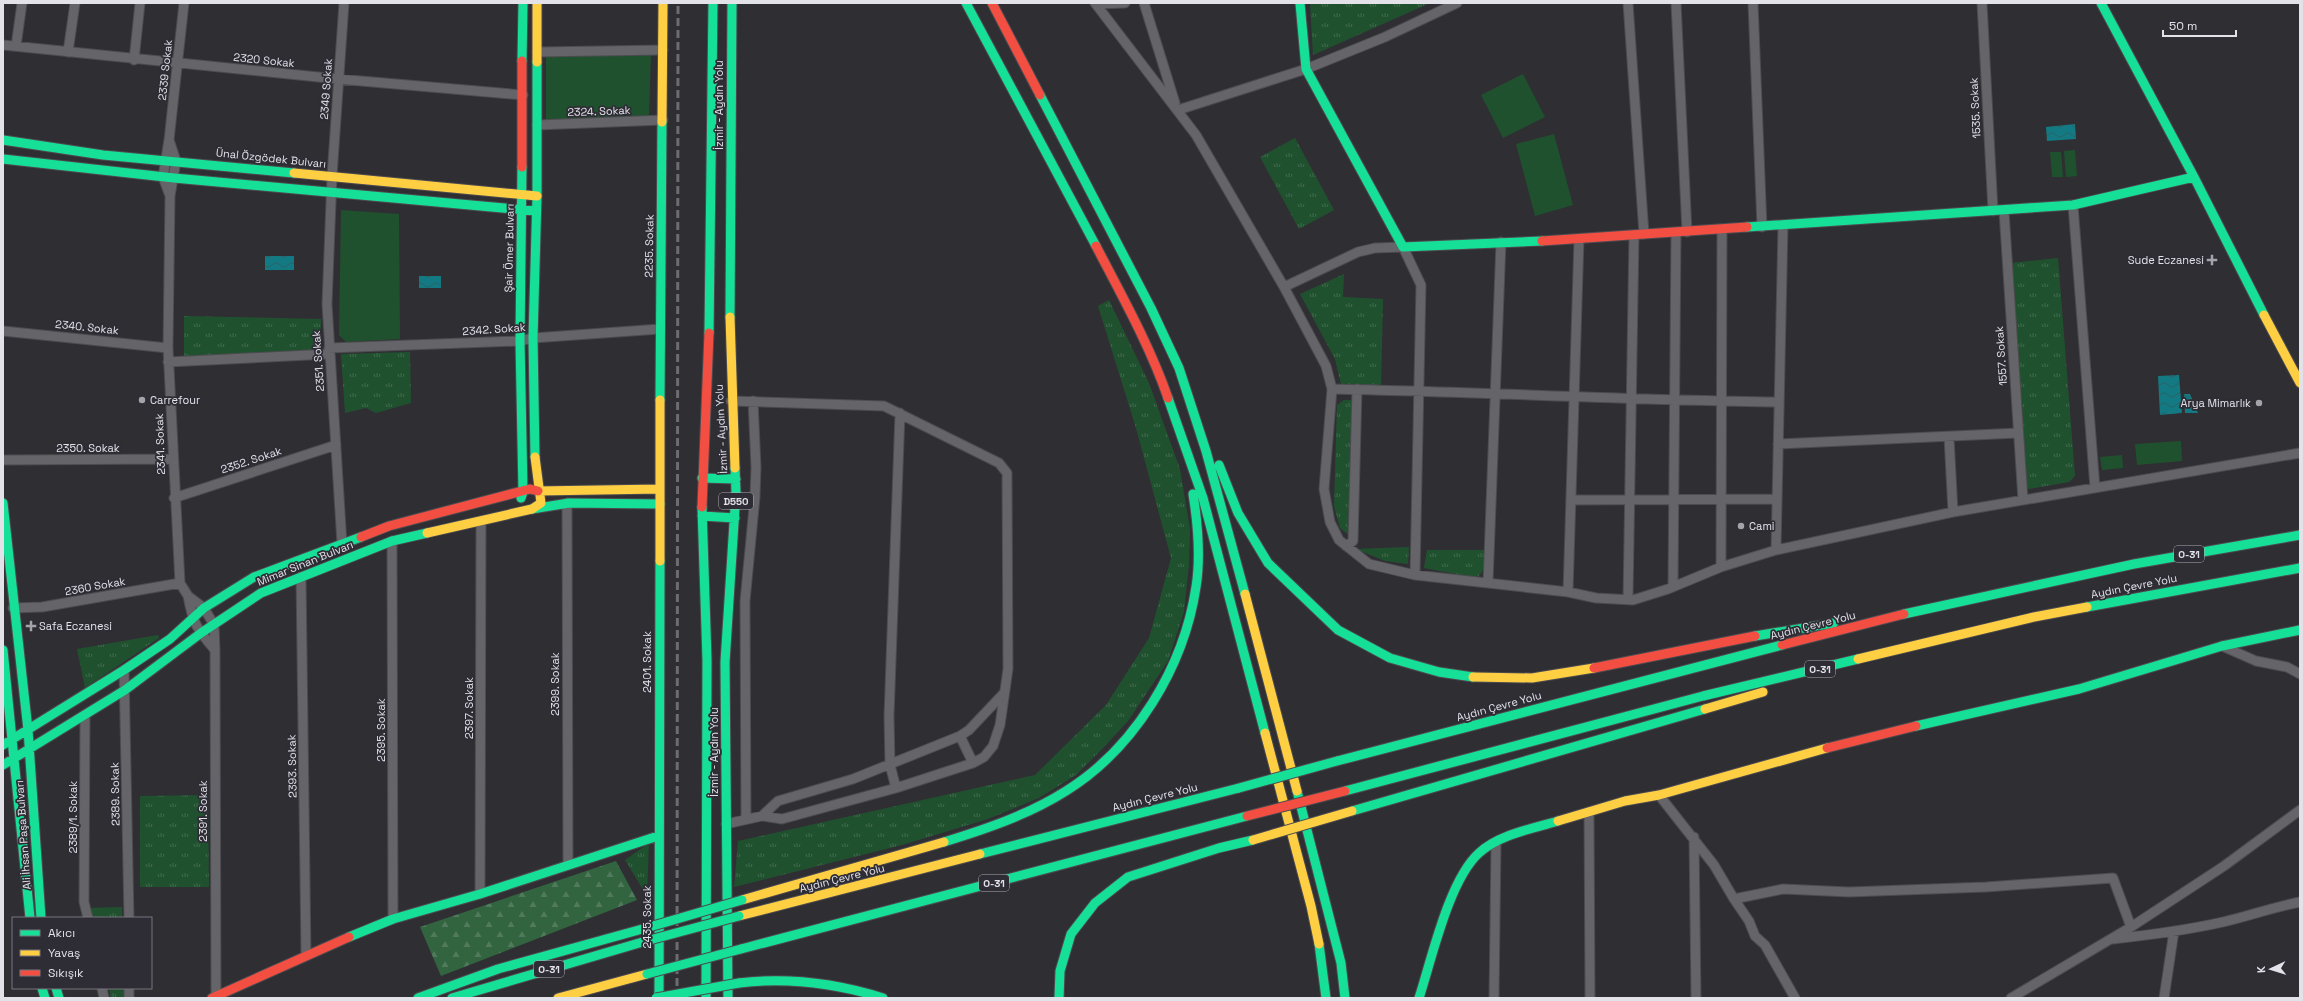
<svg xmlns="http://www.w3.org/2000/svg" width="2303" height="1001" font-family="'Space Grotesk',sans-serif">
	<defs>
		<pattern id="forest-firs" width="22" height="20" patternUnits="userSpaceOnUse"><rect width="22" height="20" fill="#32643f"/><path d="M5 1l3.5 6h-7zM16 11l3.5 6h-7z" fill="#507a5b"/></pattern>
		<pattern id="park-tufts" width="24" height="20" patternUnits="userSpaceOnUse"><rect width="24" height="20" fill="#20512f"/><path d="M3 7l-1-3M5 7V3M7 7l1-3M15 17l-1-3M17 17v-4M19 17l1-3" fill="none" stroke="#406a4d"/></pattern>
		<pattern id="water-waves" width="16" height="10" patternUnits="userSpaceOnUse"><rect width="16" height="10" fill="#137a83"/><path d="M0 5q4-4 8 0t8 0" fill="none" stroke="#296268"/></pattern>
	</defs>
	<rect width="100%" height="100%" fill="#2f2e33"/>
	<!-- grass -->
	<path fill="#20512f" d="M546,54H651L649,118L546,120Z
		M1523,74L1545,117L1503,138L1481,95Z
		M1554,134L1573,205L1535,216L1516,144Z
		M2075,150L2077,176L2066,177L2064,151Z
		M2050,152H2061L2063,177H2052Z
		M341,210L399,214L400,339L346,342L339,335Z
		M2181,441L2182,461L2137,465L2135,444Z
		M2122,455L2123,468L2102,470L2100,457Z"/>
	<!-- forest -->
	<path fill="url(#forest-firs)" d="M616,861L637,900L441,976L420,927Z"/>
	<!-- park -->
	<path fill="url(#park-tufts)" d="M1310,3H1430L1313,55Z
		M1295,138L1334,210L1299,229L1260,157Z
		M2058,258L2075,476L2069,482L2029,489L2025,487L2010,263Z
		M1344,274L1343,297L1383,299L1381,385L1341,384L1335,359L1300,294Z
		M1109,300L1149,383L1180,469L1190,529L1189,565L1184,612L1168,661L1128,721L1104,747L1076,775L1039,798L988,819L902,845L734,887L738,841L1035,775L1106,705L1149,638L1171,558L1136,428L1098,306Z
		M184,316L321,319L320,352L184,357Z
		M410,352L411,403L376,413L366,408L345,413L341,354Z
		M1344,400H1355L1350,536L1340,528L1334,506L1337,405Z
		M1409,547L1408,564L1385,561L1356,549Z
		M1427,550H1484V569L1477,578L1424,568Z
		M158,635L159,638L85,688L77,649Z
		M208,795L209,887H140V796Z
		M649,843L647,896L625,860Z
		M122,907V918H91L88,908Z
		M109,988H124L125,998H111Z"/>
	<!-- water -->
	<path fill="url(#water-waves)" d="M2075,124L2076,139L2047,141L2046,127Z
		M265,256H294V270H265Z
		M419,276H441V288H419Z
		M2179,375L2182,413L2160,415L2158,376Z
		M2184,394H2190L2198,413H2185Z"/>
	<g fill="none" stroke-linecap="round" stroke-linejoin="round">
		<defs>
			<path id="street" d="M1095,3L1196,135L1284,287L1326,366L1332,389L1324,489L1330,522L1339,540L1369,564L1415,575L1568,592L1596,598L1633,600L1668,589L1721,567L1776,550L1953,512L2300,453
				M1144,3L1175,103
				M1628,3L1644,234
				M1676,3L1687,232
				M1753,3L1762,227
				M1982,3L1993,211
				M1096,4L1125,3
				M3,45L338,79L523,95
				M16,46L22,3
				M68,52L75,3
				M537,52L663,50
				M134,60L140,3
				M1178,110L1306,69L1385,37L1457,3
				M537,125L663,120
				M169,140L176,161L170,196L168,348L180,583L188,596L204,608L214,625L215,650L216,996
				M170,196L163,177L169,140L184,3
				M2073,205L2095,488
				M2004,211L2023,500
				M1284,287L1358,252L1375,248L1403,247L1421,285L1415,575
				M3,331L168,348
				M329,348L520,341L533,338L660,329
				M168,362L329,354
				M1332,389C1481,392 1630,400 1779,402
				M1949,437L1953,512
				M1778,444L2018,433
				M3,460L173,459
				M174,498L336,445
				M1571,500L1777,499
				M567,503L568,865
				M392,541L393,919
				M342,544L327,304L332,176L344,3
				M1346,546L1353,541L1357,389
				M1776,550L1783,225
				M1721,567L1722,230
				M301,577L306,955
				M1488,583L1501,242
				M1673,587L1676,233
				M1568,592L1579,239
				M188,596C193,624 197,629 215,650
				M1628,599L1634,235
				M13,608L42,607L180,583
				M2222,646L2256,661L2287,667L2300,674
				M124,670L129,918
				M85,716L84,902L88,918
				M960,736L973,763
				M896,788L890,765L889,716L900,413
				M1659,795L1714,865L1734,899L1749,921L1755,936L1765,945L1795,998
				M1589,812L1590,998
				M762,816L778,801L853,779L960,736L969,730L1004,693
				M746,819L745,601L755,497L756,467L753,401
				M726,824L762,816L782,819L896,788L973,763L984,757L993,746L1000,725L1008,669L1007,473L999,463L884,406L731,401
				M1694,837L1696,998
				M480,894L481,521
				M1734,899L1783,889L1849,892L1986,887L2113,878L2131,927
				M2113,939C2150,935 2187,930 2223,922C2249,916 2274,907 2300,902
				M102,988L104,998
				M129,988V998
				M1494,998L1496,844
				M2011,998L2131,927L2224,866L2300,810
				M2164,998L2174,931"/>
			<path id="fast" d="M966,3L1096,246
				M1300,3L1306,69L1403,247L1542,241
				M2101,3L2194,177L2264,315
				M522,61L523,3
				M1040,95L1151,308L1179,368L1206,451L1245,594
				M3,140L103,155L294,173
				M3,159L174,178L536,211
				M1747,227L2073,205L2194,177
				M730,317L732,3
				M709,333L713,3
				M1168,398L1203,498L1265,733
				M660,400L662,122
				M535,457L533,338L537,196V62
				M1219,465L1238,513L1268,563L1338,630L1390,658L1439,672L1473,677
				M702,478L736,479
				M521,498L523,492L520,341L522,167
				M3,503L28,730L41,918
				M702,507L707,660L706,998
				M532,509L569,503L660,504
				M702,516L735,518
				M2087,607L2300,568
				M1904,614L2134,564L2300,535
				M1755,636L1834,623
				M3,650L30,918
				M1916,726L2079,689L2222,646L2300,630
				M3,745L124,670L170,639L204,608L254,577L361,537
				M1337,761L1782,645
				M3,765L125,690L201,633L261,593L392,541L427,533
				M1297,791L1341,963L1345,998
				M1345,791L1703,696L1858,659
				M1352,811L1705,709
				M944,842C986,829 1028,815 1066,791C1135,748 1184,667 1196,587C1201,556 1198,525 1193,494
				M980,854L1239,788
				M349,937L393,919L480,894L658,836
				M1319,944L1326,998
				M741,949L1247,816
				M739,983C789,977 835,983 883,998
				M42,988L45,998
				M56,988L59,998
				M418,998L498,969L646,928
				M452,998L646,941
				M659,998L660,561
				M728,998L725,662L736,492L735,468
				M1059,998L1060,971L1071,934L1095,903L1128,877L1219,848L1253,840
				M1419,998C1432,958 1449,880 1479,853C1500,834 1532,829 1558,821"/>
			<path id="slow" d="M537,3V62
				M662,122L663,3
				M294,173L537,196
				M2264,315L2300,383
				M730,317L735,468
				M538,491L660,489
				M427,533L532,509L541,503L535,457
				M660,561V400
				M1245,594L1297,791
				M1858,659L2034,617L2087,607
				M1473,677L1532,678L1594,668
				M1705,709L1763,692
				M1265,733L1311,906L1319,944
				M1558,821L1625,801L1659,795L1827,748
				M742,900L944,842
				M739,916L980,854
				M558,998L647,974"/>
			<path id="jam" d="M992,3L1040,95
				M522,167V61
				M1542,241L1747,227
				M1096,246C1122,296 1150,346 1168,398
				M702,507L709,333
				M361,537L389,526L530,489L538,491
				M1782,645L1904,614
				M1594,668L1755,636
				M1827,748L1916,726
				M212,998L349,937"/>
		</defs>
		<!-- street casing -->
		<use href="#street" stroke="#4c4b50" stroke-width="11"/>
		<!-- fast casing -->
		<use href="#fast" stroke="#4c4b50" stroke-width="11"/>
		<!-- slow casing -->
		<use href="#slow" stroke="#4c4b50" stroke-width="11"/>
		<!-- jam casing -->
		<use href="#jam" stroke="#4c4b50" stroke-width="11"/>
		<!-- street -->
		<use href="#street" stroke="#656468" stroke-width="9"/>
		<!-- fast -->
		<use href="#fast" stroke="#16e098" stroke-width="9"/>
		<!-- slow -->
		<use href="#slow" stroke="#ffcf43" stroke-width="9"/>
		<!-- jam -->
		<use href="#jam" stroke="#f24e42" stroke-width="9"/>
		<!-- rail -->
		<path stroke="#6d6c6f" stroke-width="3" stroke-dasharray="8 4" stroke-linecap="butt" d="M677,998L678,3"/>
		<defs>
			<path id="fast-bridge" d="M1239,788L1337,761
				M646,928L742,900
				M646,941L739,916
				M647,974L741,949
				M656,998L739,983"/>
			<path id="slow-bridge" d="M1253,840L1352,811"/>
			<path id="jam-bridge" d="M1247,816L1345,791"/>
		</defs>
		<!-- fast-bridge casing -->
		<use href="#fast-bridge" stroke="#4c4b50" stroke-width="11" stroke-linecap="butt"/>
		<!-- slow-bridge casing -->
		<use href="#slow-bridge" stroke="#4c4b50" stroke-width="11" stroke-linecap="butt"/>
		<!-- jam-bridge casing -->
		<use href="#jam-bridge" stroke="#4c4b50" stroke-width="11" stroke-linecap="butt"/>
		<!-- fast-bridge -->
		<use href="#fast-bridge" stroke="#16e098" stroke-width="9"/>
		<!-- slow-bridge -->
		<use href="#slow-bridge" stroke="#ffcf43" stroke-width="9"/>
		<!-- jam-bridge -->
		<use href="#jam-bridge" stroke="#f24e42" stroke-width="9"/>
	</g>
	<!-- markers -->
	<g fill="#a4a3a9" stroke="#2e2c35" stroke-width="1.5">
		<path d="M2210 254h4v4h4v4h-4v4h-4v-4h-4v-4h4z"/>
		<circle cx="142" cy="400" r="4"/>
		<circle cx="2259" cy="403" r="4"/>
		<circle cx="1741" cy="526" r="4"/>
		<path d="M29 620h4v4h4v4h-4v4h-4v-4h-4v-4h4z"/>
	</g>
	<g text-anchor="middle" stroke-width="3.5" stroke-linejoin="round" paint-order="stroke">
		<!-- shield labels -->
		<g fill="#2e2c35" stroke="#adabb2" stroke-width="1">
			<rect x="719" y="493" width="34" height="16" rx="3"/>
			<rect x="2174" y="546" width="30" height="16" rx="3"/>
			<rect x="1805" y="661" width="30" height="16" rx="3"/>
			<rect x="979" y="875" width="30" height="16" rx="3"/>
			<rect x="534" y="961" width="30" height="16" rx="3"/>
		</g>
		<g font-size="10" font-weight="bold" fill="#e3e2e8">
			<text x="736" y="505">D550</text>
			<text x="2189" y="558">O-31</text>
			<text x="1820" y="673">O-31</text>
			<text x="994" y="887">O-31</text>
			<text x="549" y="973">O-31</text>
		</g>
		<!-- street labels -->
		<g font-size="11" fill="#e3e2e8" stroke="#2e2c35">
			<text transform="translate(264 60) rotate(6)" y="4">2320 Sokak</text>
			<text transform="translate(165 70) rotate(-84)" y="4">2339 Sokak</text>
			<text transform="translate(326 89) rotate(-86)" y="4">2349 Sokak</text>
			<text transform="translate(719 105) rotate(-90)" y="4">İzmir - Aydın Yolu</text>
			<text transform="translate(1975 108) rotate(-93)" y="4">1535. Sokak</text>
			<text transform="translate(599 111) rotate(-2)" y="4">2324. Sokak</text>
			<text transform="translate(271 158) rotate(6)" y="4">Ünal Özgödek Bulvarı</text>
			<text transform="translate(649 246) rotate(-89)" y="4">2235. Sokak</text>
			<text transform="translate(509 248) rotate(-89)" y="4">Şair Ömer Bulvarı</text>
			<text transform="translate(87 327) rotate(6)" y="4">2340. Sokak</text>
			<text transform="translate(494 329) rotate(-4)" y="4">2342. Sokak</text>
			<text transform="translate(2001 356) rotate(-94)" y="4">1557. Sokak</text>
			<text transform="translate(318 361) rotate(-94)" y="4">2351. Sokak</text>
			<text transform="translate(721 429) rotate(-93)" y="4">İzmir - Aydın Yolu</text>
			<text transform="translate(160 444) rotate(-92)" y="4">2341. Sokak</text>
			<text x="88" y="452">2350. Sokak</text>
			<text transform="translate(251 460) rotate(-18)" y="4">2352. Sokak</text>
			<text transform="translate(305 563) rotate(-22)" y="4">Mimar Sinan Bulvarı</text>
			<text transform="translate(95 586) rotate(-10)" y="4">2360 Sokak</text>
			<text transform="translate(2134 586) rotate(-11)" y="4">Aydın Çevre Yolu</text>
			<text transform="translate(1813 625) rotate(-14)" y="4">Aydın Çevre Yolu</text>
			<text transform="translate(647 662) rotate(-90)" y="4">2401. Sokak</text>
			<text transform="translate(555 684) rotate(-90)" y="4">2399. Sokak</text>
			<text transform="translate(1499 706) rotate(-15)" y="4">Aydın Çevre Yolu</text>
			<text transform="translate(469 708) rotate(-90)" y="4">2397. Sokak</text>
			<text transform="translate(381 730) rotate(-90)" y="4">2395. Sokak</text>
			<text transform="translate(714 752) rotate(-90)" y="4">İzmir - Aydın Yolu</text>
			<text transform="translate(292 766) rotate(-91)" y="4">2393. Sokak</text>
			<text transform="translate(115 794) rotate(-91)" y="4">2389. Sokak</text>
			<text transform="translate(1155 797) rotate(-14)" y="4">Aydın Çevre Yolu</text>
			<text transform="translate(203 811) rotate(-90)" y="4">2391. Sokak</text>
			<text transform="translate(73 817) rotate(-90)" y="4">2389/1. Sokak</text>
			<text transform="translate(23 835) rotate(-94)" y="4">Ali İhsan Paşa Bulvarı</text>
			<text transform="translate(842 878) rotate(-14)" y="4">Aydın Çevre Yolu</text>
			<text transform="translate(647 917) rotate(-90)" y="4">2435. Sokak</text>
		</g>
		<!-- poi labels -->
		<g font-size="11" fill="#e3e2e8" stroke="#2e2c35" text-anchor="start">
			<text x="2204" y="264" text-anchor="end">Sude Eczanesi</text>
			<text x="150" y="404">Carrefour</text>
			<text x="2251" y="407" text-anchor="end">Arya Mimarlık</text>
			<text x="1749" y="530">Cami</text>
			<text x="39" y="630">Safa Eczanesi</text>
		</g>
	</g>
	<!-- border -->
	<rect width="2303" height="1001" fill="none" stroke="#e3e2e8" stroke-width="8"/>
	<!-- legend -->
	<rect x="12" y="917" width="140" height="72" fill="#2e2c35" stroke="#76757d"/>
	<rect x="20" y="930" width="20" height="6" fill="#16e098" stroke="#76757d"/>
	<text x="48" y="937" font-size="12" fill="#e3e2e8">Akıcı</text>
	<rect x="20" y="950" width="20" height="6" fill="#ffcf43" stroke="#76757d"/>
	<text x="48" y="957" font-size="12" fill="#e3e2e8">Yavaş</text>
	<rect x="20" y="970" width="20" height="6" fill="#f24e42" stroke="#76757d"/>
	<text x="48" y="977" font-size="12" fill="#e3e2e8">Sıkışık</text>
	<!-- north arrow -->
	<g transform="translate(2271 969) rotate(266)" stroke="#2e2c35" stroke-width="3" paint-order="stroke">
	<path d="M0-3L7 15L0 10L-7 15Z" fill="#e3e2e8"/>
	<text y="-6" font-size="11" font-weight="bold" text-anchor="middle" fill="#e3e2e8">K</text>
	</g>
	<!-- scale -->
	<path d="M2163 30v6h73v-6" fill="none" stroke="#e3e2e8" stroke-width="2"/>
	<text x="2169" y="30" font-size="12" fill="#e3e2e8" stroke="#2e2c35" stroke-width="3" paint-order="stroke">50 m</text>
</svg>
